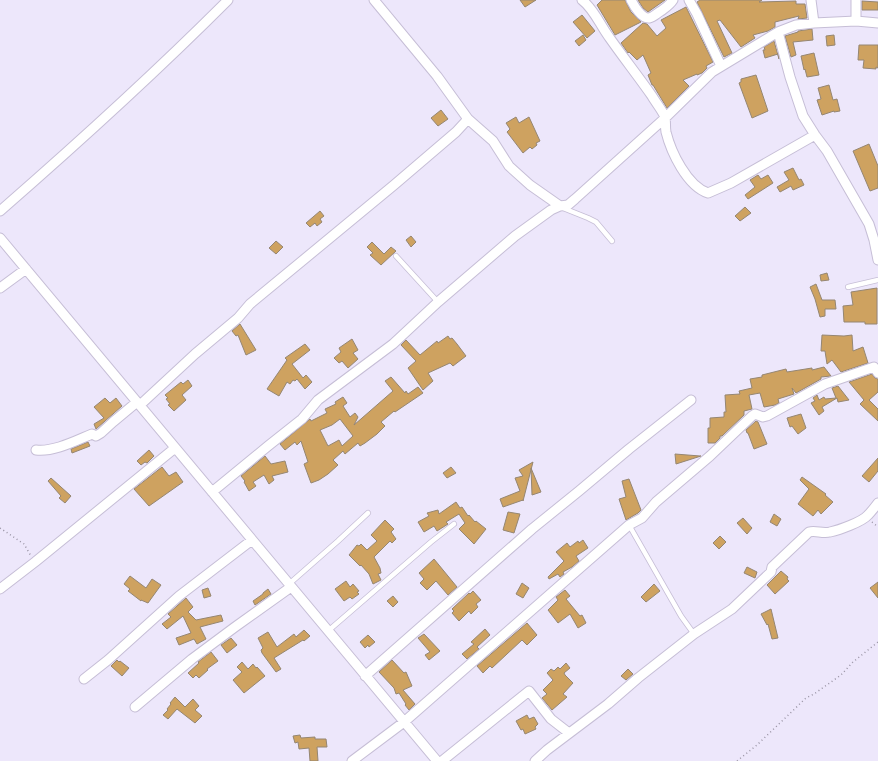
<svg xmlns="http://www.w3.org/2000/svg" width="878" height="761" font-family="'Sofia Sans Condensed',sans-serif">
	<rect width="100%" height="100%" fill="#ede7fb"/>
	<!-- building -->
	<path fill="#cea260" stroke="#958672" fill-rule="evenodd" d="M520,0H536L525,7Z
		M602,0H625L631,12L641,22L615,35L597,5Z
		M638,0H665L648,12L643,8Z
		M700,0H762L759,2L796,1V4H805L807,18L798,19L799,16L775,22V27L768,31L753,35L755,38L741,47L720,20L717,21L732,53L724,57L697,2Z
		M862,1L878,2V10H862Z
		M686,7L713,62L706,66L707,68L702,73L697,75V74L683,80L689,86L667,108L653,85H652L648,75L651,73L643,55L637,60L629,52L628,53L621,43L643,23L647,24L657,36L666,28L661,20Z
		M582,15L595,31L587,38L573,22Z
		M812,29L813,40L793,42L796,55L791,57L785,36L798,32V31Z
		M583,35L586,40L579,46L575,41Z
		M834,35L835,45L827,46L826,36Z
		M774,41L779,59L778,54L765,58L763,50H765L764,47Z
		M859,45H878V68L876,67V69L863,68L864,60H858Z
		M814,53L819,75L807,77L805,69L804,70L801,56Z
		M756,75L768,111L752,118L739,83L741,82V79Z
		M829,85L833,100L837,99L840,111L834,112V111L822,115L817,100L821,99L818,88Z
		M441,110L448,119L438,126L431,118Z
		M516,117L519,123L529,117L540,141L536,143L537,145L532,149L530,147L523,153L507,132L510,129L506,123Z
		M869,144L878,166V188L870,191L853,151Z
		M793,168L799,180L801,179L804,185L793,190L791,186L780,192L777,187L789,180L784,172Z
		M758,175L761,179L768,175L773,183L748,199L745,195L755,187L750,180Z
		M745,207L751,213L740,221L735,216Z
		M320,211L324,216L320,219L322,222L317,226L315,223L310,227L306,223Z
		M411,236L416,242L411,247L406,240Z
		M276,241L283,247L276,254L269,248Z
		M372,242L384,254L391,247L396,251L381,265L370,255L373,253L367,247Z
		M827,273L829,280L821,281L820,275Z
		M816,284L822,300H835L836,309H825V316L820,317L815,299L810,287Z
		M877,288V324H865V322H844L843,306L853,305L851,292Z
		M240,324L256,350L246,355L238,335L236,336L232,331Z
		M822,335L844,336L852,335L853,351L863,347L868,363L841,372L832,360L827,364L825,351H821Z
		M448,336L450,339L452,338L457,344L466,356L453,366L450,363L428,373L433,381L423,390L408,368L416,361L401,345L406,340L420,355L437,341L438,343Z
		M352,339L358,350L353,353L358,359L348,368L342,361L339,363L334,358L341,352L339,348Z
		M305,344L310,350L292,364L303,378L306,375L312,382L305,389L297,379L295,381L293,380L290,384L287,382L279,396L267,389L287,360L285,358Z
		M824,367L831,376L821,377V379L796,393L792,388L794,394L778,399L779,403L775,405L764,407L760,393L749,395L752,409L744,411V415L722,436H720V438L715,443H708V428H710V418L724,417V412H726L725,395L740,394L739,391L752,388L750,379L762,377V375L786,369L787,372L812,368V370Z
		M872,374L875,378L878,379V392L869,400L878,409V421L860,404L864,400L849,382Z
		M391,377L405,393L406,391L408,394L418,387L423,393L395,412L394,411L381,422L385,426L377,434L365,443L360,446L358,443L345,454L343,451L333,460L338,465L328,474L319,480L311,483L304,464L308,462L301,441L297,445L295,442L285,450L280,444L310,419L311,421L327,413L325,409L336,404L335,402L343,397L347,403L343,406L350,417L355,413L358,417L354,425L393,391L385,381ZM340,419L353,436L342,446L339,440L328,446L320,430L332,425Z
		M188,380L192,386L182,395L186,400L174,411L168,405L170,404L166,399L168,398L165,395L181,382L183,384Z
		M838,386L849,400L838,402L837,398L822,407L824,411L819,415L811,403L815,401L813,398L817,395L819,400L824,397L825,399L836,398L832,388Z
		M105,398L110,403L116,398L122,406L96,429L94,424L104,418L94,407Z
		M801,414L806,428L798,434L792,426L790,427L787,418Z
		M756,421L758,422L767,444L754,449L748,433H747L746,430Z
		M88,442L90,446L72,453L71,449Z
		M149,450L154,456L147,463L145,462L141,465L137,461Z
		M675,454L700,456H701L676,464Z
		M265,456L271,464L285,461L288,472L272,476L274,480L269,484L264,475L253,482L256,486L249,491L244,482L245,481L241,476Z
		M878,458V471L869,482L862,476Z
		M533,462L523,501V500L503,507L500,499L520,491L515,478L523,476L519,470Z
		M162,467L169,476L176,472L183,482L149,506L134,489Z
		M451,467L456,473L447,478L443,473Z
		M531,468L541,492L532,495Z
		M802,477L826,494L825,495L833,502L821,514L818,510L813,516L798,504L809,489L800,480Z
		M51,478L71,496L65,503L59,498L61,496L48,481Z
		M629,479L641,510L638,513L626,520L619,499L626,497L622,481Z
		M456,502L460,508L462,507L468,516L469,515L475,522L476,521L486,529L474,544L459,529L465,523L459,514L446,522L448,524L437,531L434,526L424,532L418,522L429,516L427,513L438,510L439,514Z
		M508,512L520,514L514,533L503,530Z
		M774,514L781,519L777,526L770,522Z
		M743,518L752,528L747,534L737,523Z
		M385,520L394,529L391,532L396,539L392,543L390,541L374,557L380,568L381,573L378,574L381,580L373,584L369,574L361,565L360,566L349,555L357,545L359,546L361,544L367,550L377,541L371,535Z
		M720,536L726,542L719,549L713,543Z
		M583,540L588,548L576,556L579,561L572,567L563,572L564,574L560,577L558,574L549,579L548,577L564,561L556,552L567,543L570,547L578,541L579,543Z
		M434,559L457,587L448,595L436,581L427,590L420,583L424,579L419,573Z
		M747,567L757,572L755,578L744,573Z
		M781,571L788,577L787,579L789,581L775,594L767,585Z
		M130,576L146,588L152,579L161,585L148,603L141,600V601L128,591L130,589L124,584Z
		M346,581L350,587L353,584L359,591L357,592L359,594L352,599L350,597L344,601L335,589Z
		M878,582V598L870,588Z
		M522,583L529,588L523,598L516,594Z
		M654,584L660,591L646,602L641,597Z
		M208,588L211,596L204,598L202,590Z
		M268,589L271,594L255,605L253,601L263,594V593Z
		M565,590L570,596L566,599L580,616L582,615L586,623L578,628L570,614L558,623L548,610L558,600L556,597Z
		M473,591L481,600L476,604L478,607L471,614L469,611L459,621L452,613L454,611L452,609L469,593L470,594Z
		M393,596L398,602L393,607L387,601Z
		M186,598L193,607L188,612L196,620L221,615L223,621L200,627L206,639L197,644L194,639L179,645L176,638L191,633L183,616L167,629L162,624L171,617L168,614Z
		M771,609L778,638L772,639L768,624L767,625L761,614Z
		M527,623L537,635L527,645L522,640L492,668L490,666L483,673L477,666Z
		M485,629L490,635L477,647L479,649L467,659L462,654L474,644L471,642Z
		M304,630L310,636L304,641L303,640L274,658L281,669L276,672L262,653L261,650L263,648L258,638L268,632L277,647L294,634L296,637Z
		M424,634L440,651L429,660L425,655L430,652L418,638Z
		M368,635L375,642L369,647L368,645L365,648L360,642Z
		M231,638L237,645L227,653L221,645Z
		M211,652L218,661L207,669L208,670L199,678L196,675L193,678L188,673L199,663L198,662Z
		M117,660L119,662L120,661L129,668L122,676L111,666Z
		M392,660L404,673L406,672L412,686L403,690L415,704L409,710L405,705L406,704L399,693L396,694L394,688L379,672Z
		M242,662L248,669L253,664L256,668L257,667L265,676L244,693L233,680L242,672L237,667Z
		M566,663L570,668L564,673L565,675L573,683L563,694L567,697L552,710L542,698L547,694L543,690L553,680L547,673L551,669L554,671L558,667L560,669Z
		M628,669L633,674L626,680L621,676Z
		M175,697L185,707L193,699L199,706L195,710L202,716L195,723L177,709L168,719L163,715L168,710L167,709L171,704L170,703Z
		M527,715L529,719L534,717L538,724L535,727L536,729L525,734L523,729L521,730L516,721Z
		M300,735L301,738L315,737V739H326L327,747H317L318,761H310L309,748L299,749L298,742L295,743L293,736Z"/>
	<g fill="none" stroke-linecap="round" stroke-linejoin="round">
		<defs>
			<path id="lane" d="M563,208L588,218L596,222L612,241
				M396,256L438,302
				M848,287L878,280
				M629,525L681,616L694,634
				M289,584L338,541L368,513
				M328,631L431,542L454,524"/>
			<path id="street" d="M374,0L437,76L468,119L493,141L509,166L530,185L560,206L568,205L575,199L665,118L712,72L778,32L796,25L814,23L856,21L878,23
				M582,0C594,9 600,25 609,37C623,57 638,76 652,96C656,103 662,110 665,117C666,121 665,127 666,132C671,152 687,186 708,193L731,183L815,135
				M631,0C634,6 642,19 649,18C654,17 657,13 661,11C665,8 670,5 673,0
				M689,0L697,14L721,66
				M811,0L814,23
				M856,21V0
				M778,32L790,77L803,116L815,135L827,151L869,224L874,240L878,260
				M0,211C78,143 155,73 228,0
				M0,238L437,761
				M0,288L26,269
				M140,405L195,354L238,318L250,304L394,185L456,132L468,119
				M36,450C54,452 75,441 92,434L96,436L101,433L113,422L137,402
				M212,492L268,446L302,419L318,400L393,344L438,302L515,236L551,210L560,206
				M0,589L35,562L175,448
				M365,676L532,529L579,491L629,449L691,400
				M84,679L108,660L179,596L252,540
				M135,707L192,659L235,627L291,587
				M352,761L404,722L629,525L642,518L656,502L710,456L752,416L755,414L763,417L767,416L825,384L874,367L878,373
				M442,761L529,691L551,719L569,733
				M535,761L547,750L608,704L638,678L694,634L732,609L771,572L772,567L809,532C816,530 822,534 830,532C839,530 862,522 868,515C872,511 875,507 878,503"/>
		</defs>
		<!-- lane casing -->
		<use href="#lane" stroke="#c6bed6" stroke-width="6"/>
		<!-- street casing -->
		<use href="#street" stroke="#c6bed6" stroke-width="11"/>
		<!-- path -->
		<path stroke="#9a95a5" stroke-width="1.5" stroke-dasharray="1 3" stroke-linecap="butt" d="M872,522L878,527
			M0,528L24,544L31,556
			M737,761L757,745L806,698L814,694L841,675L853,662L878,642"/>
		<!-- lane -->
		<use href="#lane" stroke="#fff" stroke-width="4.5"/>
		<!-- street -->
		<use href="#street" stroke="#fff" stroke-width="9"/>
	</g>
</svg>
